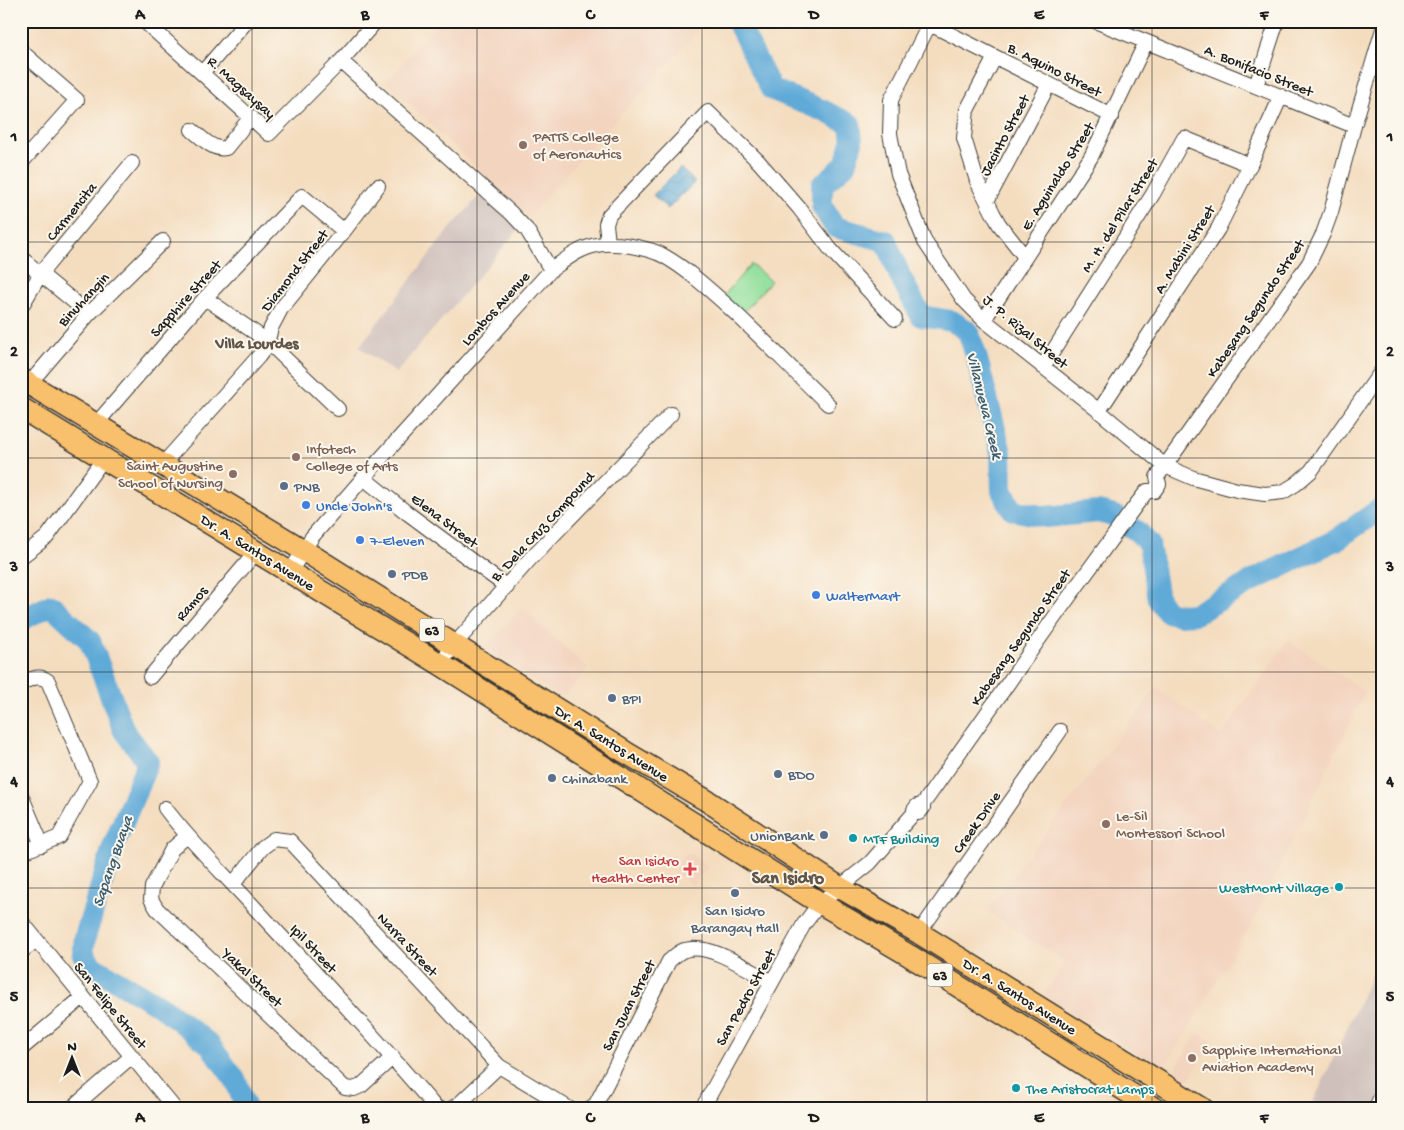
<svg xmlns="http://www.w3.org/2000/svg" width="1404" height="1130" font-family="'Gochi Hand',sans-serif">
	<defs>
		<pattern id="water-waves" width="16" height="10" patternUnits="userSpaceOnUse" patternTransform="scale(1.25)"><rect width="16" height="10" fill="#61aad8"/><path d="M0 5q4-4 8 0t8 0" fill="none" stroke="#4f8aae"/></pattern>
	</defs>
	<rect width="100%" height="100%" fill="#fbf7ec"/>
	<filter id="ink" filterUnits="userSpaceOnUse"><feTurbulence type="fractalNoise" baseFrequency=".02" numOctaves="2"/><feDisplacementMap in="SourceGraphic" scale="10" xChannelSelector="R" yChannelSelector="G"/><feConvolveMatrix kernelMatrix="1 2 1 2 8 2 1 2 1" color-interpolation-filters="sRGB"/></filter>
	<filter id="wash" filterUnits="userSpaceOnUse"><feTurbulence type="fractalNoise" baseFrequency=".0096" numOctaves="4" result="noise"/><feDisplacementMap in="SourceGraphic" scale="20" xChannelSelector="R" yChannelSelector="G"/><feGaussianBlur stdDeviation="1.12" result="paint"/><feColorMatrix in="noise" values="0 0 0 0 0 0 0 0 0 0 0 0 0 0 0 0 0 1.4 0 .05"/><feComposite in="paint" operator="in"/></filter>
	<g filter="url(#wash)">
		<rect width="100%" height="100%" fill="#f4ddbf"/>
		<!-- built -->
		<path fill="#f3d4bf" d="M439,21H707L550,192L529,217L386,82Z
			M522,608L588,668L563,698L482,649Z
			M1288,640L1365,692L1254,920L1163,1070L1043,995L1066,962L986,911L1156,688L1182,706L1221,736Z
			M687,852L708,866L693,886L673,871Z
			M1198,1032L1212,1041L1186,1084L1172,1075Z"/>
		<!-- industrial -->
		<path fill="#cfc0bb" d="M480,195L519,229L396,373L359,347L447,232Z
			M1383,948V1109H1310L1365,989Z"/>
		<!-- park -->
		<path fill="#91df9c" stroke="#567e5c" d="M751,264L771,281L740,316L721,299Z"/>
		<!-- water -->
		<path fill="url(#water-waves)" stroke="#3e637a" d="M680,168L695,182L668,209L653,195Z"/>
		<g fill="none" stroke-linecap="round" stroke-linejoin="round">
			<!-- river -->
			<path stroke="#61aad8" stroke-width="22" d="M737,21L771,89L824,111L850,124L852,142L845,165L822,185V206L835,227L886,241L900,276L921,316L952,321L968,331L976,355L1001,453L1002,491L1013,510L1046,517L1098,512L1114,516L1137,531L1149,544L1158,599L1167,612L1181,615L1195,614L1258,578L1336,540L1383,507
				M21,620L51,605L90,641L124,731L148,762L113,847L85,937L83,954L93,967L162,1007L209,1044L236,1081L246,1109"/>
		</g>
	</g>
	<g filter="url(#ink)">
		<g fill="none" stroke-linecap="round" stroke-linejoin="round">
			<defs>
				<path id="street" d="M144,21L269,134L341,61L376,21
					M931,21L891,100L890,134L898,174L925,242L964,300L984,320L1099,411L1165,466L1193,478L1237,490L1265,494L1283,492L1296,484L1311,471L1383,369
					M1095,21L1354,126
					M930,24L1112,116
					M21,51L77,100L21,163
					M995,57L967,110L964,138L977,181L993,213L999,224L1025,257
					M341,61L511,213L527,230L551,270
					M202,73L247,21
					M1256,86L1277,21
					M192,130C201,137 213,151 226,148L251,117
					M987,201L1049,84
					M608,243L606,224L609,215L708,112L759,162L799,208L831,250L895,319
					M21,258L89,314
					M205,298L267,341L338,409
					M21,307L41,273L132,163
					M984,320L1091,157L1146,42
					M1043,367L1153,194L1184,138L1250,165
					M29,384L89,314L163,241
					M1099,411L1218,229L1250,165L1281,96
					M96,424L205,298L302,196L344,231
					M162,465L259,356L266,347L271,328L281,309L344,231L378,186
					M364,477L371,484L406,512L507,587
					M21,557L47,537L104,458
					M290,572L312,537L364,477L551,270C565,260 579,248 597,245C613,241 650,248 664,256C685,268 703,284 721,300C758,333 792,370 828,404
					M440,664L455,644L530,559L671,414
					M150,677L257,551
					M21,683C31,679 39,674 48,681L90,781L59,837L21,853
					M21,795L42,845
					M165,808C192,844 224,874 254,907C315,973 377,1038 435,1107L440,1109
					M914,813H919L923,808V804L1061,608L1136,505L1147,491H1154L1159,484L1157,477L1165,466L1309,263L1323,234L1331,212L1354,126L1383,29
					M187,836L172,849L152,887L151,899L157,909L345,1088L354,1089L361,1086L393,1057
					M233,884L263,847L274,839L290,841L499,1066L570,1109
					M21,921L175,1109
					M919,933L1060,731
					M21,952L36,940
					M21,1049L83,997
					M71,1109L132,1056
					M451,1109L459,1104L499,1066
					M589,1109L596,1104L669,961C673,958 679,951 685,950C710,942 750,971 772,982
					M702,1109L804,924L820,903L870,863L914,813V810L917,806
					M1375,1109L1383,1093"/>
				<path id="primary" d="M21,379L303,550L625,752L709,802L839,887L919,933L1203,1109
					M21,408L440,664L820,903L910,956L1155,1109"/>
			</defs>
			<!-- street casing -->
			<use href="#street" stroke="#3c3934" stroke-width="16"/>
			<!-- primary casing -->
			<use href="#primary" stroke="#3c3934" stroke-width="24"/>
			<!-- street -->
			<use href="#street" stroke="#fff" stroke-width="14"/>
			<!-- primary -->
			<use href="#primary" stroke="#f8bf6c" stroke-width="21"/>
		</g>
	</g>
	<!-- grid -->
	<path fill="none" stroke="#1c1c1c" stroke-width="1" stroke-opacity="0.55" d="M252,21V1109M477,21V1109M702,21V1109M927,21V1109M1152,21V1109M21,242H1383M21,458H1383M21,672H1383M21,888H1383"/>
	<!-- markers -->
	<g fill="#8d6e63" stroke="#fbf7ec" stroke-width="2">
		<circle cx="523" cy="145" r="5"/>
		<circle cx="296" cy="457" r="5"/>
		<circle cx="233" cy="474" r="5"/>
		<circle cx="1106" cy="824" r="5"/>
		<circle cx="1192" cy="1058" r="5"/>
	</g>
	<g fill="#5c6f8a" stroke="#fbf7ec" stroke-width="2">
		<circle cx="284" cy="486" r="5"/>
		<circle cx="392" cy="574" r="5"/>
		<circle cx="612" cy="698" r="5"/>
		<circle cx="778" cy="774" r="5"/>
		<circle cx="552" cy="778" r="5"/>
		<circle cx="824" cy="835" r="5"/>
		<circle cx="735" cy="893" r="5"/>
	</g>
	<g fill="#3f7fe0" stroke="#fbf7ec" stroke-width="2">
		<circle cx="306" cy="505" r="5"/>
		<circle cx="360" cy="540" r="5"/>
		<circle cx="816" cy="595" r="5"/>
	</g>
	<g fill="#0f9aa8" stroke="#fbf7ec" stroke-width="2">
		<circle cx="853" cy="838" r="5"/>
		<circle cx="1339" cy="887" r="5"/>
		<circle cx="1016" cy="1088" r="5"/>
	</g>
	<path fill="#e0444e" stroke="#fbf7ec" stroke-width="2" d="M687.5 861.5h5v5h5v5h-5v5h-5v-5h-5v-5h5z"/>
	<g text-anchor="middle" stroke-width="4" stroke-linejoin="round" paint-order="stroke">
		<!-- shield labels -->
		<g fill="#fbf7ec" stroke="#5f5e5a" stroke-width="1">
			<rect x="419.5" y="618.5" width="25" height="23" rx="4"/>
			<rect x="927.5" y="963.5" width="25" height="23" rx="4"/>
		</g>
		<g font-size="14" font-weight="bold" fill="#1c1c1c">
			<text x="432" y="635">63</text>
			<text x="940" y="980">63</text>
		</g>
		<!-- street labels -->
		<g font-size="15" fill="#1c1c1c" stroke="#fbf7ec">
			<text transform="translate(1055 69) rotate(27)" y="5">B. Aquino Street</text>
			<text transform="translate(1259 70) rotate(22)" y="5">A. Bonifacio Street</text>
			<text transform="translate(242 87) rotate(42)" y="5">R. Magsaysay</text>
			<text transform="translate(1004 135) rotate(-62)" y="5">Jacinto Street</text>
			<text transform="translate(1057 176) rotate(-58)" y="5">E. Aguinaldo Street</text>
			<text transform="translate(71 211) rotate(-51)" y="5">Carmencita</text>
			<text transform="translate(1119 215) rotate(-58)" y="5">M. H. del Pilar Street</text>
			<text transform="translate(1184 249) rotate(-58)" y="5">A. Mabini Street</text>
			<text transform="translate(294 270) rotate(-52)" y="5">Diamond Street</text>
			<text transform="translate(185 298) rotate(-48)" y="5">Sapphire Street</text>
			<text transform="translate(83 299) rotate(-47)" y="5">Binuhangin</text>
			<text transform="translate(495 308) rotate(-48)" y="5">Lombos Avenue</text>
			<text transform="translate(1255 308) rotate(-56)" y="5">Kabesang Segundo Street</text>
			<text transform="translate(1026 331) rotate(40)" y="5">J. P. Rizal Street</text>
			<text transform="translate(445 520) rotate(37)" y="5">Elena Street</text>
			<text transform="translate(542 526) rotate(-47)" y="5">B. Dela Cruz Compound</text>
			<text transform="translate(258 552) rotate(32)" y="5">Dr. A. Santos Avenue</text>
			<text transform="translate(191 603) rotate(-50)" y="5">Ramos</text>
			<text transform="translate(1020 637) rotate(-55)" y="5">Kabesang Segundo Street</text>
			<text transform="translate(612 743) rotate(32)" y="5">Dr. A. Santos Avenue</text>
			<text transform="translate(976 822) rotate(-55)" y="5">Creek Drive</text>
			<text transform="translate(408 944) rotate(47)" y="5">Narra Street</text>
			<text transform="translate(314 948) rotate(47)" y="5">Ipil Street</text>
			<text transform="translate(253 977) rotate(44)" y="5">Yakal Street</text>
			<text transform="translate(1020 996) rotate(32)" y="5">Dr. A. Santos Avenue</text>
			<text transform="translate(745 997) rotate(-61)" y="5">San Pedro Street</text>
			<text transform="translate(111 1005) rotate(51)" y="5">San Felipe Street</text>
			<text transform="translate(628 1005) rotate(-63)" y="5">San Juan Street</text>
		</g>
		<!-- education labels -->
		<g font-size="15" fill="#785e54" stroke="#fbf7ec" text-anchor="start">
			<text x="533" y="141">PATTS College<tspan x="533" dy="17">of Aeronautics</tspan></text>
			<text x="306" y="453">Infotech<tspan x="306" dy="17">College of Arts</tspan></text>
			<text x="223" y="470" text-anchor="end">Saint Augustine<tspan x="223" dy="17">School of Nursing</tspan></text>
			<text x="1116" y="820">Le-Sil<tspan x="1116" dy="17">Montessori School</tspan></text>
			<text x="1202" y="1054">Sapphire International<tspan x="1202" dy="17">Aviation Academy</tspan></text>
		</g>
		<!-- service labels -->
		<g font-size="15" fill="#4e5e75" stroke="#fbf7ec" text-anchor="start">
			<text x="294" y="491">PNB</text>
			<text x="402" y="579">PDB</text>
			<text x="622" y="703">BPI</text>
			<text x="788" y="779">BDO</text>
			<text x="562" y="783">Chinabank</text>
			<text x="814" y="840" text-anchor="end">UnionBank</text>
			<text x="735" y="915" text-anchor="middle">San Isidro<tspan x="735" dy="17">Barangay Hall</tspan></text>
		</g>
		<!-- shop labels -->
		<g font-size="15" fill="#366cbe" stroke="#fbf7ec" text-anchor="start">
			<text x="316" y="510">Uncle John's</text>
			<text x="370" y="545">7-Eleven</text>
			<text x="826" y="600">WalterMart</text>
		</g>
		<!-- culture labels -->
		<g font-size="15" fill="#0d838f" stroke="#fbf7ec" text-anchor="start">
			<text x="863" y="843">MTF Building</text>
			<text x="1329" y="892" text-anchor="end">WestMont Village</text>
			<text x="1026" y="1093">The Aristocrat Lamps</text>
		</g>
		<!-- health labels -->
		<g font-size="15" fill="#be3a42" stroke="#fbf7ec" text-anchor="end">
			<text x="679" y="865">San Isidro<tspan x="679" dy="17">Health Center</tspan></text>
		</g>
		<!-- neighbourhood labels -->
		<g font-size="16" font-weight="bold" fill="#625447" stroke="#fbf7ec">
			<text x="257" y="348">Villa Lourdes</text>
		</g>
		<!-- water labels -->
		<g font-size="16" font-style="italic" fill="#3b5c71" stroke="#fbf7ec">
			<text transform="translate(986 405) rotate(76)" y="6">Villanueva Creek</text>
			<text transform="translate(111 861) rotate(-71)" y="6">Sapang Buaya</text>
		</g>
		<!-- quarter labels -->
		<g font-size="18" font-weight="bold" fill="#625447" stroke="#fbf7ec">
			<text x="788" y="883">San Isidro</text>
		</g>
	</g>
	<!-- margin -->
	<rect width="1404" height="1130" fill="none" stroke="#fbf7ec" stroke-width="55"/>
	<!-- north arrow -->
	<g transform="translate(72 1058)" stroke="#fbf7ec" stroke-width="4" paint-order="stroke">
	<path d="M0-4L9 19L0 12L-9 19Z" fill="#1c1c1c"/>
	<text y="-8" font-size="14" font-weight="bold" text-anchor="middle" fill="#1c1c1c">N</text>
	</g>
	<rect x="28" y="28" width="1348" height="1074" fill="none" stroke="#1c1c1c" stroke-width="2"/>
	<g font-size="16" text-anchor="middle" font-weight="bold" fill="#1c1c1c">
		<text x="140" y="19">A</text>
		<text x="365" y="19">B</text>
		<text x="590" y="19">C</text>
		<text x="814" y="19">D</text>
		<text x="1039" y="19">E</text>
		<text x="1264" y="19">F</text>
		<text x="14" y="141">1</text>
		<text x="1390" y="141">1</text>
		<text x="14" y="356">2</text>
		<text x="1390" y="356">2</text>
		<text x="14" y="571">3</text>
		<text x="1390" y="571">3</text>
		<text x="14" y="786">4</text>
		<text x="1390" y="786">4</text>
		<text x="14" y="1001">5</text>
		<text x="1390" y="1001">5</text>
		<text x="140" y="1122">A</text>
		<text x="365" y="1122">B</text>
		<text x="590" y="1122">C</text>
		<text x="814" y="1122">D</text>
		<text x="1039" y="1122">E</text>
		<text x="1264" y="1122">F</text>
	</g>
</svg>
